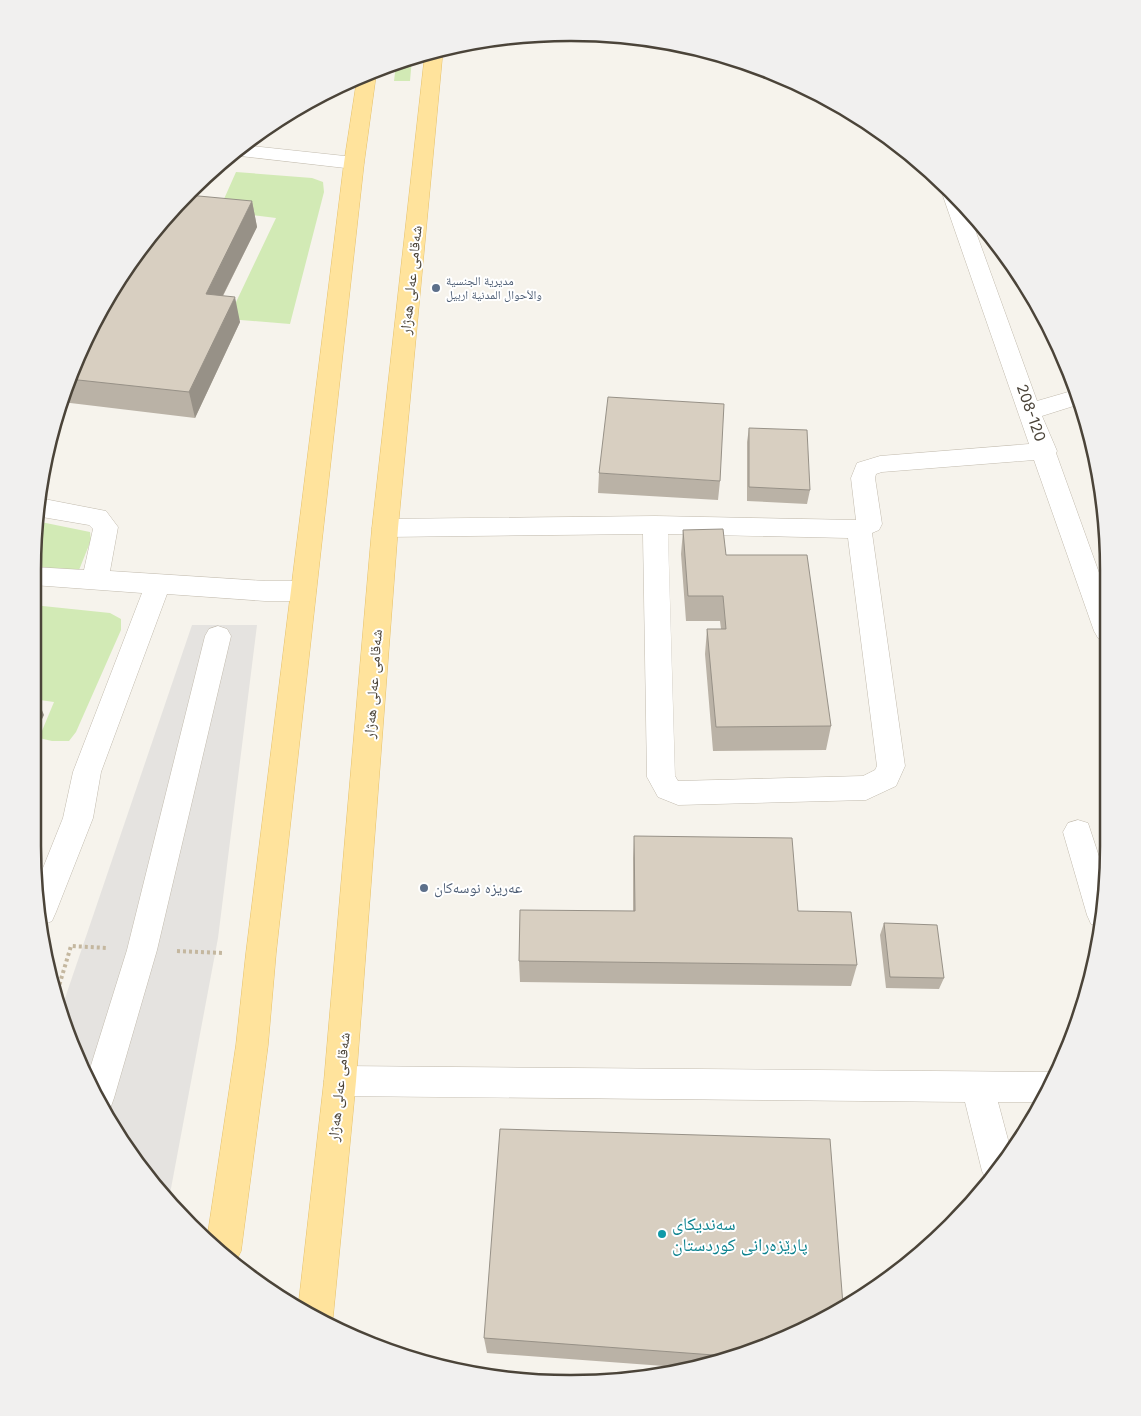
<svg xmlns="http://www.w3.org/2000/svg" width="1141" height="1416" font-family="Inter,'Noto Naskh Arabic',sans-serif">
	<rect width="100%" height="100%" fill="#f6f3ec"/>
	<!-- green -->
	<path fill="#d2eab5" d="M412,58L410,81H394L396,64Z
		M236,172L312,178L323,182L324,192L290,324L228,319L276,218L229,212L224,199Z
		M36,521L90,532L91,540L79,570L34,569Z
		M33,605L110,613L121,619V630L76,732L69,741H52L39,738L54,702L33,699Z"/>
	<!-- parking -->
	<path fill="#e5e3e0" d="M192,625H257L218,938L169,1199L104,1114L61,1010Z"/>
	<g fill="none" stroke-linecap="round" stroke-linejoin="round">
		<defs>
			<path id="minor" d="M242,145L354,157L361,159L364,163L361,167L354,169L231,155Z
				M949,191L969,213L1037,401L1075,390L1080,404L1042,416L1057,451L1056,453L1107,595V641L1098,638L1094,631L1034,460L882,472L876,474L875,478L882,524L879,530L872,533L905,766L896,786L866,800L678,805L658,797L647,777L643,534L385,537L376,534L372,528L376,522L385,519L655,516L856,520L851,478L857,463L880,456L1029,444L943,196ZM668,534L848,538L877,766L875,770L863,776L678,781L675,776Z
				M39,498L106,511L118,527L110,571L265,581H303L312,584L316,591L312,598L303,601H265L167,594L101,772L93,818L56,912L52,921L43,925L37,883L63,818L73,772L142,593L33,585L34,567L84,570L93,529L89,525L36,516Z
				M218,626L227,629L231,636L157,950L114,1098L110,1109L103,1111L88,1075L127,950L205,636L209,629Z
				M1078,820L1088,823L1107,881L1100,927L1091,924L1087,915L1063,832L1068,823Z
				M340,1066L1051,1072L1057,1074L1041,1102H998L1011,1151L997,1173L988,1183L982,1171L965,1102L340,1096L328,1092L324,1081L328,1070Z"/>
			<path id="major" d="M443,49L398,528L356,1081L333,1317L330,1324L298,1309L324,1081L372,528L425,53Z
				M374,72L376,75L364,163L276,953L268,1045L241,1251L236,1261L207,1239L236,1045L246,953L344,163L357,79Z"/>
		</defs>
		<!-- minor casing -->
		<use href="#minor" stroke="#c2bbae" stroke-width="1"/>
		<!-- major casing -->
		<use href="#major" stroke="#e6c16a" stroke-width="1"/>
		<!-- path-far1 -->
		<path stroke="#c4b79f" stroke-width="2.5" stroke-dasharray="2 2" stroke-linecap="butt" d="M117,289L129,269
			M89,337L96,325"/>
		<!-- path -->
		<path stroke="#c4b79f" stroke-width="4" stroke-dasharray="3 3" stroke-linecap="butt" d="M177,951L223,953
			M56,996L71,946L108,948"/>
		<!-- minor -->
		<use href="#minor" fill="#fff" fill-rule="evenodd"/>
		<!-- major -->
		<use href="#major" fill="#ffe39c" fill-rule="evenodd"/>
	</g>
	<!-- wall -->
	<path fill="#bab2a6" d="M252,201L257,227L223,296L240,322L195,418L62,402L73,365L95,329L93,325L105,301L119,287L131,266L130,265L166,216Z
		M749,428L810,490L807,504L747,501V442Z
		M599,473L720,481L718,500L598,493Z
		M683,530L726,555L831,726L826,750L713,751L705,654L707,629H721L720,621H686L681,554Z
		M634,836L798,911L857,965L851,986L520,982L519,961L633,911V858Z
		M884,923L944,978L939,989L886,988L880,935Z
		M809,1328L691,1368L487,1353L484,1338Z"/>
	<!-- shaded-wall -->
	<path fill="#979187" d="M252,201L257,227L211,319L206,294Z
		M235,297L240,322L195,418L189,392Z
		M34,691L44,715L33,738V692Z"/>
	<!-- building -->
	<path fill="#d8cfc1" stroke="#979187" d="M188,195L252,201L206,294L235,297L189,392L69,379L73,365L89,334H92L107,306H103L105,301L116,286L119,287L135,260L166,216Z
		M608,397L724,404L720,481L599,473Z
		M749,428L807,430L810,490L749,487Z
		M723,529L726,555H807L831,726L716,727L707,629H726L723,596H688L683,530Z
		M634,836L792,838L798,911L851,912L857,965L519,961L520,910L635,911Z
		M884,923L937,925L944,978L890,977Z
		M500,1129L830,1139L843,1305L809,1328L727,1356L484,1338Z"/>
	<!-- markers -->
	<g fill="#5c6f8a" stroke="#fff" stroke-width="2">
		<circle cx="436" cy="288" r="5"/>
		<circle cx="424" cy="888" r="5"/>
	</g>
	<circle fill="#0f9aa8" stroke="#fff" stroke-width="2" cx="662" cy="1234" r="5"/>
	<g text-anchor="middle" stroke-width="4" stroke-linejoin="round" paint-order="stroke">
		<!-- far-service labels -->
		<g font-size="12" fill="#4e5e75" stroke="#fff" text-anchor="start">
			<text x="446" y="285">مديرية الجنسية<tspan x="446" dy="14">والأحوال المدنية اربيل</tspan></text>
		</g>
		<!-- street labels -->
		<g font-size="15" fill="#4b4439" stroke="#fff">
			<text transform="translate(411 280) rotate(-84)" y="5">شەقامی عەلی هەژار</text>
			<text transform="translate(1031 413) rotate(71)" y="5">208-120</text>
			<text transform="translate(373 684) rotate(-86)" y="5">شەقامی عەلی هەژار</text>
			<text transform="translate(339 1087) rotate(-84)" y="5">شەقامی عەلی هەژار</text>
		</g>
		<!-- service labels -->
		<g font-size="15" fill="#4e5e75" stroke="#fff" text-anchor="start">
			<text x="434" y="893">عەریزە نوسەکان</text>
		</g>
		<!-- near-culture labels -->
		<g font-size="18" fill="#0d838f" stroke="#fff" text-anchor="start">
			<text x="672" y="1230">سەندیکای<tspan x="672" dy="21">پارێزەرانی کوردستان</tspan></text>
		</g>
	</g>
	<!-- crop -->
	<path d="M0 0H1141V1416H0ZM570 41H571A529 529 0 0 1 1100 570V846A529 529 0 0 1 571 1375H570A529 529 0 0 1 41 846V570A529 529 0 0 1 570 41Z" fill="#f1f0ef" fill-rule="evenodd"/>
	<path fill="none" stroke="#4b4439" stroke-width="2.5" d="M570 41H571A529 529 0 0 1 1100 570V846A529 529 0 0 1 571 1375H570A529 529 0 0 1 41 846V570A529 529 0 0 1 570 41Z"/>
</svg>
